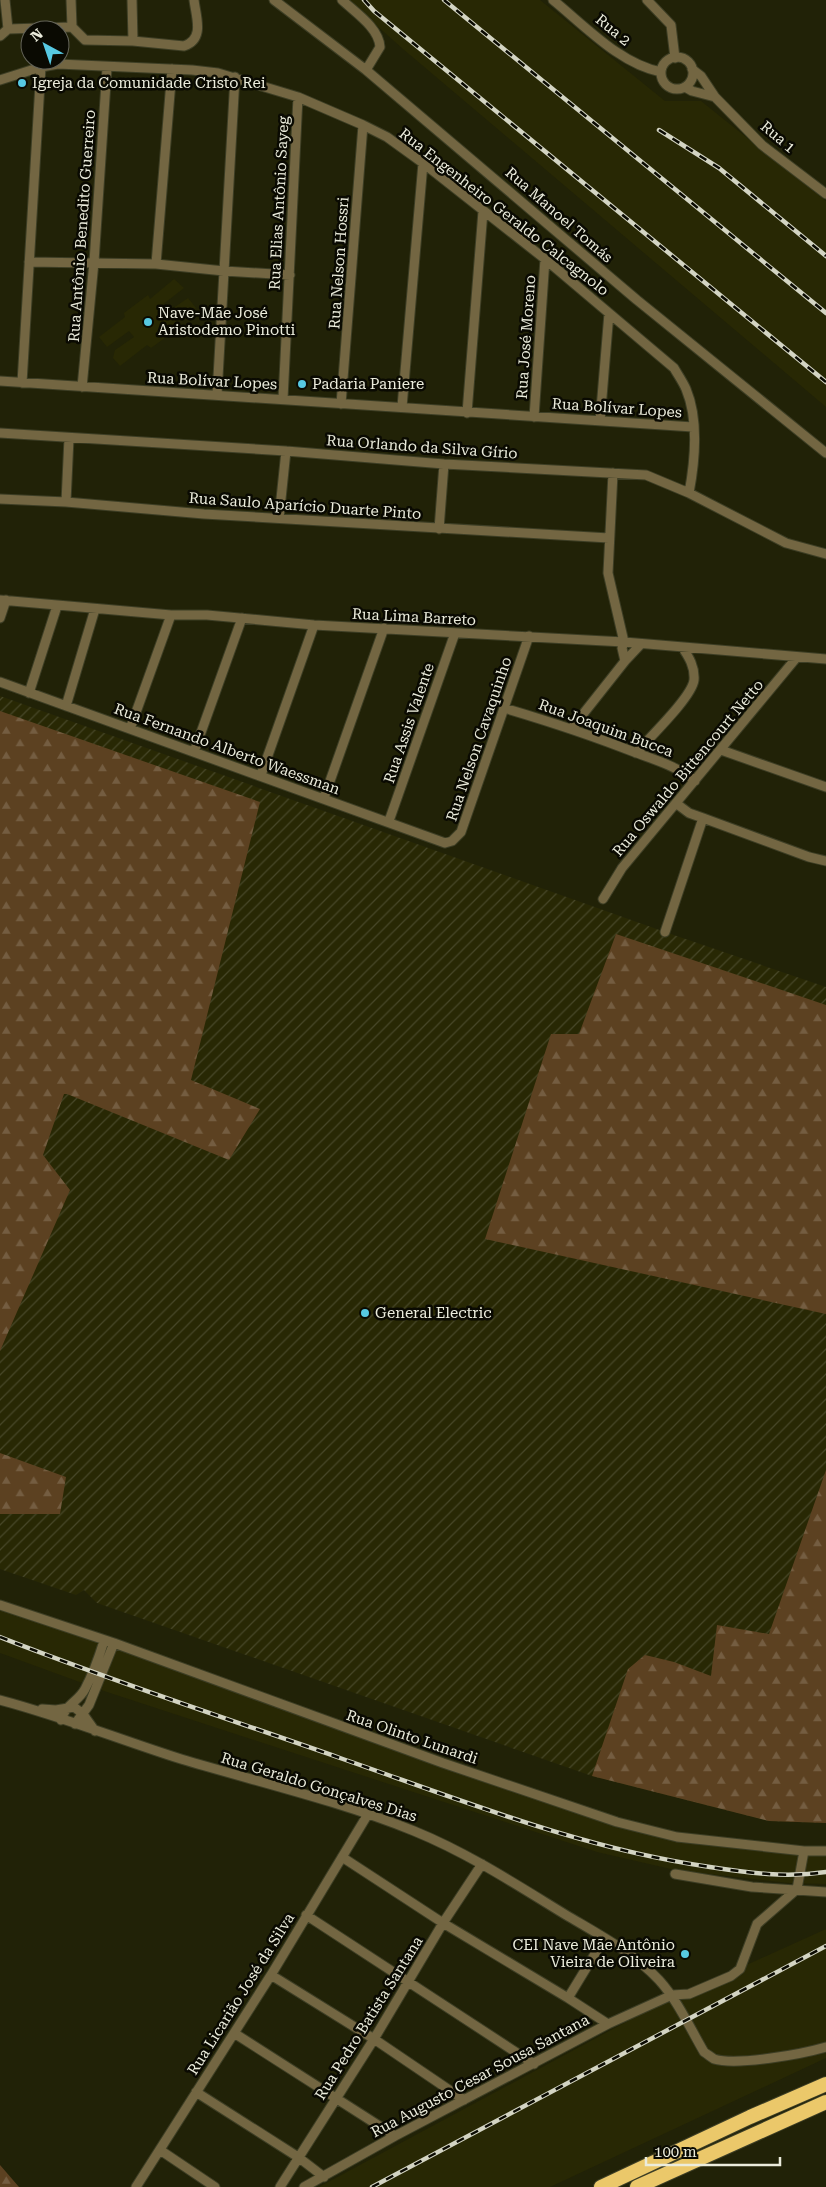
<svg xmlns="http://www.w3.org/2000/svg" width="826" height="2187" font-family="'Roboto Serif',serif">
	<defs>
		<pattern id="industrial-furrows" width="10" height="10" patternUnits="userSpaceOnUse" patternTransform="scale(1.25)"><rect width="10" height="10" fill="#282804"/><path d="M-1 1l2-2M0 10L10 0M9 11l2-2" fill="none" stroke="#474728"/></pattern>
		<pattern id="forest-firs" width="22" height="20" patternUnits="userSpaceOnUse" patternTransform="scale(1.25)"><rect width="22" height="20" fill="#5c4121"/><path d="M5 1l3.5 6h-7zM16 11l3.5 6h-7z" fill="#745d41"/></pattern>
	</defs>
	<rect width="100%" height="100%" fill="#212207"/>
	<!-- built -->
	<path fill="#282804" d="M348,0H540L665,101H701L826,201V407L403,49Z
		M174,279L184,288L157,309L163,315L188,298L196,308L170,327L173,332L151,348L147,345L120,366L113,358L115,350L134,337L129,331L107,347L99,337L125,317L124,313L148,295L150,299Z
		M0,1605L443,1763L677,1837L826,1851V1884L789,1883L675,1870L597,1852L107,1692L0,1653Z
		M826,1929V2058L550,2187H319L654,2007Z"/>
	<!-- industrial -->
	<path fill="url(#industrial-furrows)" d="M0,696L665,932L826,987V1823L769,1821L592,1776L97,1603L84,1590L76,1595L0,1569Z"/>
	<!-- forest -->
	<path fill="url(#forest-firs)" d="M0,711L260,802L191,1080L260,1109L229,1160L67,1094H64L43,1155L70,1190L0,1351Z
		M616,934L826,1005V1314L485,1239L551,1034H579Z
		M0,1453L66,1477L60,1514H0Z
		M826,1470V1823L769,1821L592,1776L628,1669L645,1655L674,1662L711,1676L717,1625L769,1634Z
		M0,2165L19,2187H20H0Z"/>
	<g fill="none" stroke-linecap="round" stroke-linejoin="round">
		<defs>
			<path id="minor" d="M5,0L8,29
				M71,0L72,27
				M132,0L133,41
				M274,0L366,70L637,300L826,453
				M342,0C356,13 379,28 380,47L366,70
				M553,0C585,26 620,64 661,72
				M647,0L671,25L675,58
				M72,27L85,40L133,41L184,46C205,39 196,17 194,0
				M0,36L8,29L72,27
				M661 73a16 16 0 1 1 32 0a16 16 0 1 1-32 0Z
				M692,69L701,76L715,97L762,145L826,194
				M0,80L41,67L58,64L192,70L218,73L298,97L363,125L387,137L423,163L545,259L674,368C678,375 683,382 686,389C699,420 695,461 689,493
				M685,87L692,91L715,97
				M29,262L156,264L224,271L290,275
				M156,264L172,69
				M0,381L693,427
				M22,383L41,67
				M82,387L94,262L107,68
				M217,395L235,77
				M283,399L298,97
				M341,404L363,125
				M402,407L423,163
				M467,413L483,211
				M534,417L545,259
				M600,421L609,313
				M0,433L286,451L444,464L646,475L689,493L786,543L826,554
				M613,473L608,573L624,642L622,648L625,661
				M0,499L66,502L204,514L609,538
				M66,502L69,438
				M279,518L286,451
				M439,529L444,464
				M0,600L171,615H207L314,625L624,642L826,659
				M0,618L6,600
				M0,682L445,843L452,841L461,832L529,636
				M29,693L57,606
				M66,706L95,609
				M504,708C548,721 591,735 634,752C655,760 677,766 695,781
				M572,728L625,661L641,644
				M130,729L171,615
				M721,750L826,787
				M194,752L242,618
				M636,753C649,738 692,697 694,680C695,667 689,657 682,647
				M261,775L314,625
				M324,798L384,628
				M677,804L689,813L703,818L809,857L826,861
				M389,821L455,633
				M603,899L622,868L797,657
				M665,932L703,818
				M0,1605L114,1643L443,1763L617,1822L677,1837L804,1851H826
				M0,1700C61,1716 121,1740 181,1759C258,1782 340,1801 414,1831C468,1853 517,1885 566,1915C598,1934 634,1953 659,1980C678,2001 690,2028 704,2052C707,2054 711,2057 714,2059C737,2066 802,2054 826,2047
				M42,1709L56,1710L74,1707L83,1714L95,1731
				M61,1720C64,1706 79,1701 85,1689C93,1674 99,1657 104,1641
				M75,1724L89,1705L114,1643
				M342,1857L443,1923L568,1998L608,2024
				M675,1874L752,1887L826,1892
				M306,1915L534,2064
				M271,1975L374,2039L464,2100
				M568,1998L604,1939
				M234,2033L395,2136
				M196,2092L298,2157L324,2177
				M160,2150L215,2187
				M136,2187L271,1975L368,1814
				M280,2187L374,2039L443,1923L482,1864
				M304,2187L395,2136L608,2024L672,1995L689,1994L731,1976L740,1969L757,1924L797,1889L804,1851"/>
			<path id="highway" d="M601,2187L750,2117L826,2084
				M637,2187L826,2102"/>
		</defs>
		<!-- minor casing -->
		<use href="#minor" stroke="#3d3e25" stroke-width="11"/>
		<!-- highway casing -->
		<use href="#highway" stroke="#3d3e25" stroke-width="16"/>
		<!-- minor -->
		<use href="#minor" stroke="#736642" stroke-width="9"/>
		<!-- highway -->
		<use href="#highway" stroke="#ebc86a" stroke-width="14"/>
		<defs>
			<path id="rail" d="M364,0L374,11L826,382
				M444,0L826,313
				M659,130L719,168L826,256
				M0,1637C112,1681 226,1718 340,1758C461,1800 582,1849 710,1867C749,1873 786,1878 826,1872
				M372,2187L826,1946"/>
		</defs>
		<!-- rail casing -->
		<use href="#rail" stroke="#d3d4c3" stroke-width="4.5"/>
		<!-- rail -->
		<use href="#rail" stroke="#0a0a02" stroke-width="2.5" stroke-dasharray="8" stroke-linecap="butt"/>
	</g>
	<!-- markers -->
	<g fill="#57c9e2" stroke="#0a0a02" stroke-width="2">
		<circle cx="22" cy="83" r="5"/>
		<circle cx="148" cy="322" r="5"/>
		<circle cx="302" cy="384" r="5"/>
		<circle cx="365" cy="1313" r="5"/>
		<circle cx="685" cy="1954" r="5"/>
	</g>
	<g text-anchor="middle" stroke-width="5" stroke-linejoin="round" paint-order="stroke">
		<!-- street labels -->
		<g font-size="15" fill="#ebecdc" stroke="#0a0a02">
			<text transform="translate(613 30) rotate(39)" y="5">Rua 2</text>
			<text transform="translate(778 137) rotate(40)" y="5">Rua 1</text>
			<text transform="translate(279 203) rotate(-87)" y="5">Rua Elias Antônio Sayeg</text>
			<text transform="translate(504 212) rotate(38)" y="5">Rua Engenheiro Geraldo Calcagnolo</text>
			<text transform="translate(559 215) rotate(41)" y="5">Rua Manoel Tomás</text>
			<text transform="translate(82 226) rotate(-86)" y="5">Rua Antônio Benedito Guerreiro</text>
			<text transform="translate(339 263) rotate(-86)" y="5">Rua Nelson Hossri</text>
			<text transform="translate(526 337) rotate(-86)" y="5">Rua José Moreno</text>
			<text transform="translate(212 381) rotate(3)" y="5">Rua Bolívar Lopes</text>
			<text transform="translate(617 408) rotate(4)" y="5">Rua Bolívar Lopes</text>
			<text transform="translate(422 447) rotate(4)" y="5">Rua Orlando da Silva Gírio</text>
			<text transform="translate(305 506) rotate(4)" y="5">Rua Saulo Aparício Duarte Pinto</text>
			<text transform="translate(414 617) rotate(3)" y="5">Rua Lima Barreto</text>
			<text transform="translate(409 723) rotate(-71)" y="5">Rua Assis Valente</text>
			<text transform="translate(606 728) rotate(20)" y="5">Rua Joaquim Bucca</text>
			<text transform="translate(479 739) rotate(-71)" y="5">Rua Nelson Cavaquinho</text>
			<text transform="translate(227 749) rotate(20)" y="5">Rua Fernando Alberto Waessman</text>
			<text transform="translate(688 768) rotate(-50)" y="5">Rua Oswaldo Bittencourt Netto</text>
			<text transform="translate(412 1737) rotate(19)" y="5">Rua Olinto Lunardi</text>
			<text transform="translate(319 1787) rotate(17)" y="5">Rua Geraldo Gonçalves Dias</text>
			<text transform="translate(241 1994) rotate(-58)" y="5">Rua Licarião José da Silva</text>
			<text transform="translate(369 2018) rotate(-58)" y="5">Rua Pedro Batista Santana</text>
			<text transform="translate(480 2076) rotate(-28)" y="5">Rua Augusto Cesar Sousa Santana</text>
		</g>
		<!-- poi labels -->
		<g font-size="15" fill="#ebecdc" stroke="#0a0a02" text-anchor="start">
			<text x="32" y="88">Igreja da Comunidade Cristo Rei</text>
			<text x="158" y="318">Nave-Mãe José<tspan x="158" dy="17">Aristodemo Pinotti</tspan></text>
			<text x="312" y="389">Padaria Paniere</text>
			<text x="375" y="1318">General Electric</text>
			<text x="675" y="1950" text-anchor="end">CEI Nave Mãe Antônio<tspan x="675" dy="17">Vieira de Oliveira</tspan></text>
		</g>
	</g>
	<!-- north arrow -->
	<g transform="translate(45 45) rotate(320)"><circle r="24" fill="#0a0a02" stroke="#646459"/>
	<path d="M0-4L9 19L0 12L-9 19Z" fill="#57c9e2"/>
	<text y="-8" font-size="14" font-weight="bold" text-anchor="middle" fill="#ebecdc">N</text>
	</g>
	<!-- scale -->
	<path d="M646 2157v8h134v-8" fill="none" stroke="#ebecdc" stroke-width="2.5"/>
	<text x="654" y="2157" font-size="15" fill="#ebecdc" stroke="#0a0a02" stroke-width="4" paint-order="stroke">100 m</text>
</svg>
